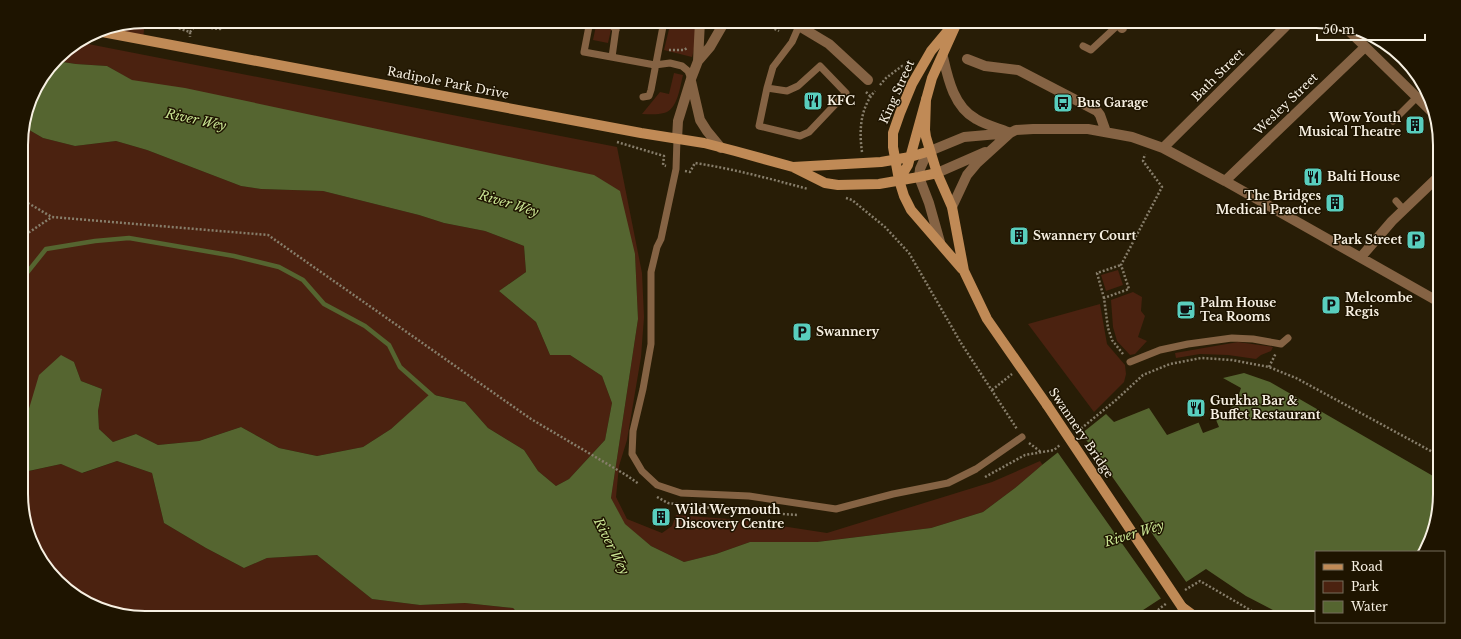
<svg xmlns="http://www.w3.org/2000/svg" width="1461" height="639" font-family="'Libre Baskerville',serif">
	<rect width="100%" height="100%" fill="#281d06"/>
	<!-- green -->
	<path fill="#4b2210" d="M145,21L143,39L99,30Z
		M597,21H613L608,43L593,40Z
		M671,21H693C697,34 696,44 692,57L664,50Z
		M78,42L617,147L642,273L644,317L641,357L627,440L619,466L616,497L627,519L662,533L672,526L676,515L742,520L827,533L992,482L1040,461L1139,614L1138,618H1135L1137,613L1042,465L1015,488L983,512L931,528L817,542H750L716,554L684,562L651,546L624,524L611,498L638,319L635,254L131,80L107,66L76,64L56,61L63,52Z
		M674,73L683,75C680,86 678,110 664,113C657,115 649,114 642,114L660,92L669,94Z
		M24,127L43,138L75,146L116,141L147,150L241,186L261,189L323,191L419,215L444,223L485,231L524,246L526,272L499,291L536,322L550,355H570L602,376L612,403L605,440L569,479L556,486L538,471L524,450L488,428L465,402L431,394L391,429L363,447L317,456L279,448L241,427L199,441L158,445L136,434L113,442L99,429L98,411L102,389L81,381L74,362L25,472L61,464L83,473L117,461L152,473L164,523L206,548L244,568L267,558L317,555L372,599L420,605L465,603L513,608L522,618H145L98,609L47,570L22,511L21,136Z
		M1118,270L1123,285L1106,291L1101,275Z
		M1133,292L1142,297L1141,311L1145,316L1138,337L1147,341L1135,354L1130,355L1117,341L1113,327L1111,300Z
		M1100,304L1107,344L1125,365L1126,374L1124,382L1094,412L1028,324Z
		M1238,342L1273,347L1271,351L1261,355L1256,359L1228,355L1200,354L1176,358L1175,353Z"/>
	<!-- water -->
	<path fill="#556530" d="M56,61L76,64L107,66L132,80L185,88L594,175L620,191L635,254L638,319L611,498L625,524L651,546L684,562L716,554L750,542H817L931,528L983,512L1015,488L1042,465L1106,414L1114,422L1149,408L1167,435L1228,411L1236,403L1241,388L1223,378L1244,373L1270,382L1440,480V495L1431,541L1423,552H1316V618H1288L1246,596L1206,569L1137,614L1135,618H522L513,608L465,603L420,605L372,599L317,555L267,558L244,568L206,548L164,523L152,473L117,461L82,473L61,464L24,472L28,412L39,375L61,355L74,362L81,381L102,389L98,411L99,429L113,442L136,434L158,445L199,441L241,427L279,448L317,456L363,447L391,429L430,394L465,402L488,428L524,450L538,471L556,486L569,479L605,440L612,403L602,376L570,355H550L536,322L499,291L526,272L524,246L485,231L444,223L419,215L323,191L261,189L241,186L147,150L116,141L75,146L43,138L24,127L34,90Z"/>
	<!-- pier -->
	<path fill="#281d06" d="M1214,415L1219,427L1203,433L1198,421Z
		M1080,431L1187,583L1162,600L1056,450Z"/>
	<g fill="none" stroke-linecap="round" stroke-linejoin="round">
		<!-- stream -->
		<path stroke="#556530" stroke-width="4.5" d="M22,279L46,249L95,241L129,238L234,256L279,267L303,280L324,304L365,326L389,345L400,367L435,398"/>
		<!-- path -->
		<path stroke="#877e6b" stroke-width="2.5" stroke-dasharray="2 2" stroke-linecap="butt" d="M156,21L190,32V37
			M736,26C750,19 766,24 779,31
			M190,32L195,26L220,29L235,23
			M669,50H684L687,48
			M880,85L886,78L902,66L909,67
			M866,92L870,96
			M617,142L664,156L663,165L666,166
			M862,152C859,131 860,108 875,91
			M685,171L690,172L695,163C734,169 771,179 808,189
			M846,198L852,200L885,227L909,253L961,343L1017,429
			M21,199L52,217L268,235L531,419L626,475L639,484
			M22,237L52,217
			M1104,298L1097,273L1121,265
			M1123,354L1112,340L1108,328L1104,298L1129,289L1121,265L1162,187L1143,161L1145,154
			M1269,367L1276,353
			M992,390L1012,374
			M1078,431L1116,400L1143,375L1170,364L1201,358L1232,360L1269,367L1296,378L1440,456
			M1029,443L1041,452
			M985,477L1025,455L1054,450L1060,445
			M657,497L668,503L738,511L798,515
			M1185,590L1200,581L1264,618
			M1156,618L1159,609L1167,603"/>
		<!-- lane -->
		<path stroke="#856344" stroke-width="7" d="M590,21L584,52L655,65L670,63L682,66L688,71L691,79
			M608,21L616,30
			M1083,46L1091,50L1119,24
			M612,57L617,21
			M767,88L787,91L798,86L820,66L846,93L809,132L800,136L759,126L767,88L773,67L792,42L799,26
			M643,97L649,96L651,90L664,21
			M1393,121L1416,98
			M677,139L676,169L661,239L657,247L651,272V344L643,389L633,431L632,454L642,471L657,485L681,493L749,496L836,509L893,494L948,483L976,469L1022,437
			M1396,201L1404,210
			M1130,362L1160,350L1188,344L1232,338L1253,339L1281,344L1288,338"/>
		<!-- street -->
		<path stroke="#856344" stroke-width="10" d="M787,21L799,26L829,44L868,80
			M1116,21L1122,28
			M1345,27L1433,113
			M943,57C948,79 954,107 976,119C986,125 998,128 1008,132
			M967,59L985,66L1018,70L1097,111L1100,115L1106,132
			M698,61L700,21
			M691,81L700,120L707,131L721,148
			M677,139L678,121L691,79L698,61L710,47L725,21
			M1163,148L1291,21
			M937,173L985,152
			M1225,181L1365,47
			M952,207L967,175L977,163L1010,133L1016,130L1033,129H1088L1132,137L1163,148L1225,181L1439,302
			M940,242L929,203L919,177L920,169L924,160L930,151L964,137L1010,133
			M1361,257L1392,221L1439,176"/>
		<!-- secondary -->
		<path stroke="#c08a56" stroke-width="10" d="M956,21L931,51L912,84L900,113L893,133V147L899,180L904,196L911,210L962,269
			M97,31L641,133L704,143L735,151L793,167L825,183L838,185L879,184L919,177L937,173
			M926,99L925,130L926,137L937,173L952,207L964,271L987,319L1047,405
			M793,167L881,162L910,157L930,151
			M899,180L908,165L932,78L955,27
			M1182,607L1197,618"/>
		<!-- secondary-bridge -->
		<path stroke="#c08a56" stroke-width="10" d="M1047,405L1182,607"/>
	</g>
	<!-- icons -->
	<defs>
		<symbol id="restaurant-square" viewBox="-11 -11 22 22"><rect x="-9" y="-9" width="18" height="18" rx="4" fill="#59cebe" stroke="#1e1400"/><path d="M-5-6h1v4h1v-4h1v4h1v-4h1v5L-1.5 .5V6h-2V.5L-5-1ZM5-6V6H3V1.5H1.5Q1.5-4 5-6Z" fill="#111"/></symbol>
		<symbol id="bus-square" viewBox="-11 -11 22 22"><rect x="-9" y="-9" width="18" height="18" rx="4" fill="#59cebe" stroke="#1e1400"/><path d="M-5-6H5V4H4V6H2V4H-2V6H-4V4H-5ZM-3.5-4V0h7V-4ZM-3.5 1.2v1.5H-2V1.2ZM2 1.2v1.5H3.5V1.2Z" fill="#111"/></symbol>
		<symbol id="building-square" viewBox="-11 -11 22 22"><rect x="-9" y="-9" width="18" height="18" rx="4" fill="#59cebe" stroke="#1e1400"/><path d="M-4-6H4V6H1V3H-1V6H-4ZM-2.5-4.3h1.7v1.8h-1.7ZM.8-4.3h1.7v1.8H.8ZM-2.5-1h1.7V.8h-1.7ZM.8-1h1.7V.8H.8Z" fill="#111"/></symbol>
		<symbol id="parking-square" viewBox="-11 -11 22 22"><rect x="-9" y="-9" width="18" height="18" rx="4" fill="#59cebe" stroke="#1e1400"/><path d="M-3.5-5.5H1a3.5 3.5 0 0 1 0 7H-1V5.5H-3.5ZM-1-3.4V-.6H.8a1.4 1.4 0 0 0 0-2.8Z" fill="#111"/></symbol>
		<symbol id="cafe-square" viewBox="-11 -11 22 22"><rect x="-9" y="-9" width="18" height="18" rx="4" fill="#59cebe" stroke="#1e1400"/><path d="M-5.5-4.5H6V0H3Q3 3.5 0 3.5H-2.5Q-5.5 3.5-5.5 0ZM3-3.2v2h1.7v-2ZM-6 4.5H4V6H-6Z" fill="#111"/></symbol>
	</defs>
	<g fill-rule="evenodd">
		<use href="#restaurant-square" x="802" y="90" width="22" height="22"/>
		<use href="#bus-square" x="1052" y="92" width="22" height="22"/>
		<use href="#building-square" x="1404" y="114" width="22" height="22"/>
		<use href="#restaurant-square" x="1302" y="166" width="22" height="22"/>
		<use href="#building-square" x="1324" y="192" width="22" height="22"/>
		<use href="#building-square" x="1008" y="225" width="22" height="22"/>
		<use href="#parking-square" x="1405" y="229" width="22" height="22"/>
		<use href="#parking-square" x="1320" y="294" width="22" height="22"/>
		<use href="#cafe-square" x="1175" y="299" width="22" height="22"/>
		<use href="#parking-square" x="791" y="321" width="22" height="22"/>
		<use href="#restaurant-square" x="1185" y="397" width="22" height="22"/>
		<use href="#building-square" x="650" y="506" width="22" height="22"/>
	</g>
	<g text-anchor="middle" stroke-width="3" stroke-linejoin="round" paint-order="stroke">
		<!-- street labels -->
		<g font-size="12" fill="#f7f0e2" stroke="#1e1400">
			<text transform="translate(1218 75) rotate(-45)" y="4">Bath Street</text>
			<text transform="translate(448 83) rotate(11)" y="4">Radipole Park Drive</text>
			<text transform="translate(897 92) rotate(-66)" y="4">King Street</text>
			<text transform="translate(1286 104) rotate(-44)" y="4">Wesley Street</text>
			<text transform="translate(1081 433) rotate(56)" y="4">Swannery Bridge</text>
		</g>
		<!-- poi labels -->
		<g font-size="12" font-weight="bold" fill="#f7f0e2" stroke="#1e1400" text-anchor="start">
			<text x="827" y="105">KFC</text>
			<text x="1077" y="107">Bus Garage</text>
			<text x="1401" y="122" text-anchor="end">Wow Youth<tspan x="1401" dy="14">Musical Theatre</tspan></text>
			<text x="1327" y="181">Balti House</text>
			<text x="1321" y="200" text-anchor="end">The Bridges<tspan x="1321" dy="14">Medical Practice</tspan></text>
			<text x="1033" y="240">Swannery Court</text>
			<text x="1402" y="244" text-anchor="end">Park Street</text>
			<text x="1345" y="302">Melcombe<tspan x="1345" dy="14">Regis</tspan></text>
			<text x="1200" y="307">Palm House<tspan x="1200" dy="14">Tea Rooms</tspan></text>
			<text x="816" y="336">Swannery</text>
			<text x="1210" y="405">Gurkha Bar &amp;<tspan x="1210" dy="14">Buffet Restaurant</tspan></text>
			<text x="675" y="514">Wild Weymouth<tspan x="675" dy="14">Discovery Centre</tspan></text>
		</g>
		<!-- water labels -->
		<g font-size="13" font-style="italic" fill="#c9e492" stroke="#1e1400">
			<text transform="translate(196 119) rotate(12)" y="5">River Wey</text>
			<text transform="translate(509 203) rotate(17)" y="5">River Wey</text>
			<text transform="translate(1134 533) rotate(-17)" y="5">River Wey</text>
			<text transform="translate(612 546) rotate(63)" y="5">River Wey</text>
		</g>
	</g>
	<!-- crop -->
	<path d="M0 0H1461V639H0ZM145 28H1316A117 117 0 0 1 1433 145V494A117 117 0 0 1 1316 611H145A117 117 0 0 1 28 494V145A117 117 0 0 1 145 28Z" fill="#1e1400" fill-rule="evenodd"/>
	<path fill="none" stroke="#f7f0e2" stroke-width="2" d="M145 28H1316A117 117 0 0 1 1433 145V494A117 117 0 0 1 1316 611H145A117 117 0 0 1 28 494V145A117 117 0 0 1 145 28Z"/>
	<!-- legend -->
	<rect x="1315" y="551" width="130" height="72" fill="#1e1400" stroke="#756c5a"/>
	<rect x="1323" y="564" width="20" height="6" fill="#c08a56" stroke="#756c5a"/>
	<text x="1351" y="571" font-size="12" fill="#f7f0e2">Road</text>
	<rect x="1323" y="581" width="20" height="12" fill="#4b2210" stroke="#756c5a"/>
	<text x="1351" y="591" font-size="12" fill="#f7f0e2">Park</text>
	<rect x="1323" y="601" width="20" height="12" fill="#556530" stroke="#756c5a"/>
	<text x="1351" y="611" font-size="12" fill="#f7f0e2">Water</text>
	<!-- scale -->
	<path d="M1317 34v6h108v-6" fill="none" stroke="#f7f0e2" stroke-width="2"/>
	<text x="1323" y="34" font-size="12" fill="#f7f0e2" stroke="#1e1400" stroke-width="3" paint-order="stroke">50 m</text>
</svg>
